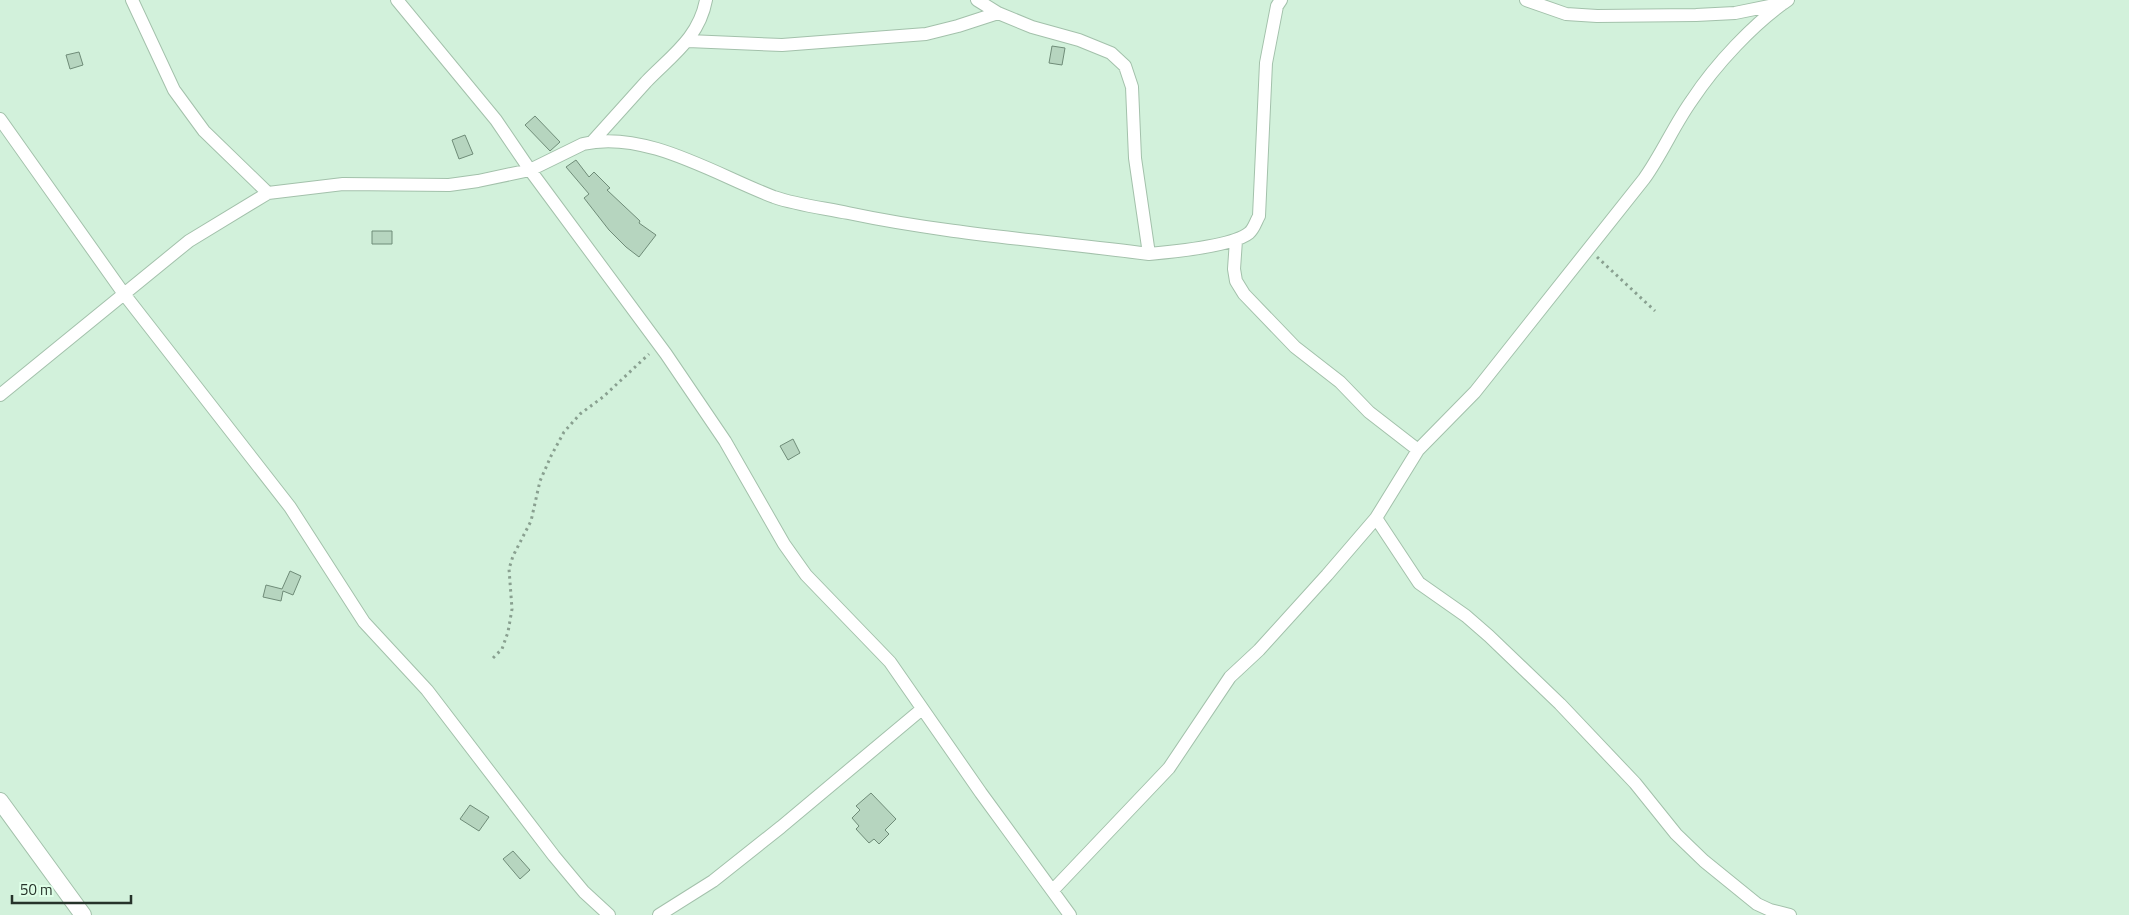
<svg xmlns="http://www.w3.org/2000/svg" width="2129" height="915" font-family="'Titillium Web',sans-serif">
	<rect width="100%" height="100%" fill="#d2f1db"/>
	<!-- building -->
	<path fill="#b6d5bf" stroke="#6f8c78" d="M1052,46L1065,48L1062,65L1049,63Z
		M79,52L83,65L70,69L66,55Z
		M535,116L560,142L550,151L525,125Z
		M465,135L473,154L459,159L452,140Z
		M576,160L589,177L594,172L610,188L607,190L640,221L639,223L656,235L639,257L626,247L609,230L584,198L589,194L566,167Z
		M372,231H392V244H372Z
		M793,439L800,453L788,460L780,446Z
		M290,571L301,576L293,595L283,591L281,601L263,597L266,585L282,589Z
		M871,793L896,819L885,830L889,834L879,844L874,839L869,843L856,829L859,826L852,818L860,810L856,806Z
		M470,805L489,817L479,831L460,819Z
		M513,851L530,870L520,879L503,859Z"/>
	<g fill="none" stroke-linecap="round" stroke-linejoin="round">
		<defs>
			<path id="minor" d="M132,0L174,90L204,131L268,193
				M397,0L496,120L530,170L666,354L725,441L784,544L806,575L890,662L981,793L1070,915
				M977,0L998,13L1032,27L1079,40L1111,53L1125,66L1132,87L1135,158L1149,254
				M1526,0L1566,14L1597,16L1696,15L1735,13L1784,3
				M688,41L782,45L926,34L958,26L998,13
				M0,119L124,294L290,507L364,622L427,690L554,856L584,892L609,915
				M592,142C610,122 628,102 646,82C671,56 699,38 706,0
				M1236,240L1234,269L1236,281L1244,294L1295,347L1340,382L1369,412L1418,450
				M0,395L189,241L268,193L343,184L449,185L478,181L530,170L583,144C645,129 718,176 774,197C797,205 824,208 848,213C947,234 1049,241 1149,254C1171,252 1233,246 1249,233C1254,229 1256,221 1259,216L1266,63L1277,6L1281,0
				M1376,518L1419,583L1466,616L1489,636L1560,704L1635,783L1676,834L1704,861L1757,904L1770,910L1790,915
				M1053,890L1169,768L1230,677L1259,650L1327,575L1376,518L1418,450L1475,392L1644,179C1662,154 1674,125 1692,100C1715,65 1754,23 1788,0
				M659,915L713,881L781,827L922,709"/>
			<path id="tertiary" d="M0,801L83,915"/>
		</defs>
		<!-- minor casing -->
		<use href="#minor" stroke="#a3c1ab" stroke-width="14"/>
		<!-- tertiary casing -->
		<use href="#tertiary" stroke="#a3c1ab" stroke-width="18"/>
		<!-- path -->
		<path stroke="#89a090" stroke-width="3" stroke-dasharray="2.5 4" stroke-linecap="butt" d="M1597,257L1655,311
			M493,658L502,649L508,632L512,609L509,569L513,556L531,521L540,481L551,456L564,432L580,414L603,397L649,354"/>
		<!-- minor -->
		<use href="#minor" stroke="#fff" stroke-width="12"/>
		<!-- tertiary -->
		<use href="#tertiary" stroke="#fff" stroke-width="16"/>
	</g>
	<!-- scale -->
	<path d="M12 895v8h119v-8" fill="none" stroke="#26332a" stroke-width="2.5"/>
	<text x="20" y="895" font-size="15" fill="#26332a" stroke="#dfffe8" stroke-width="4" paint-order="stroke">50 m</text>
</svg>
